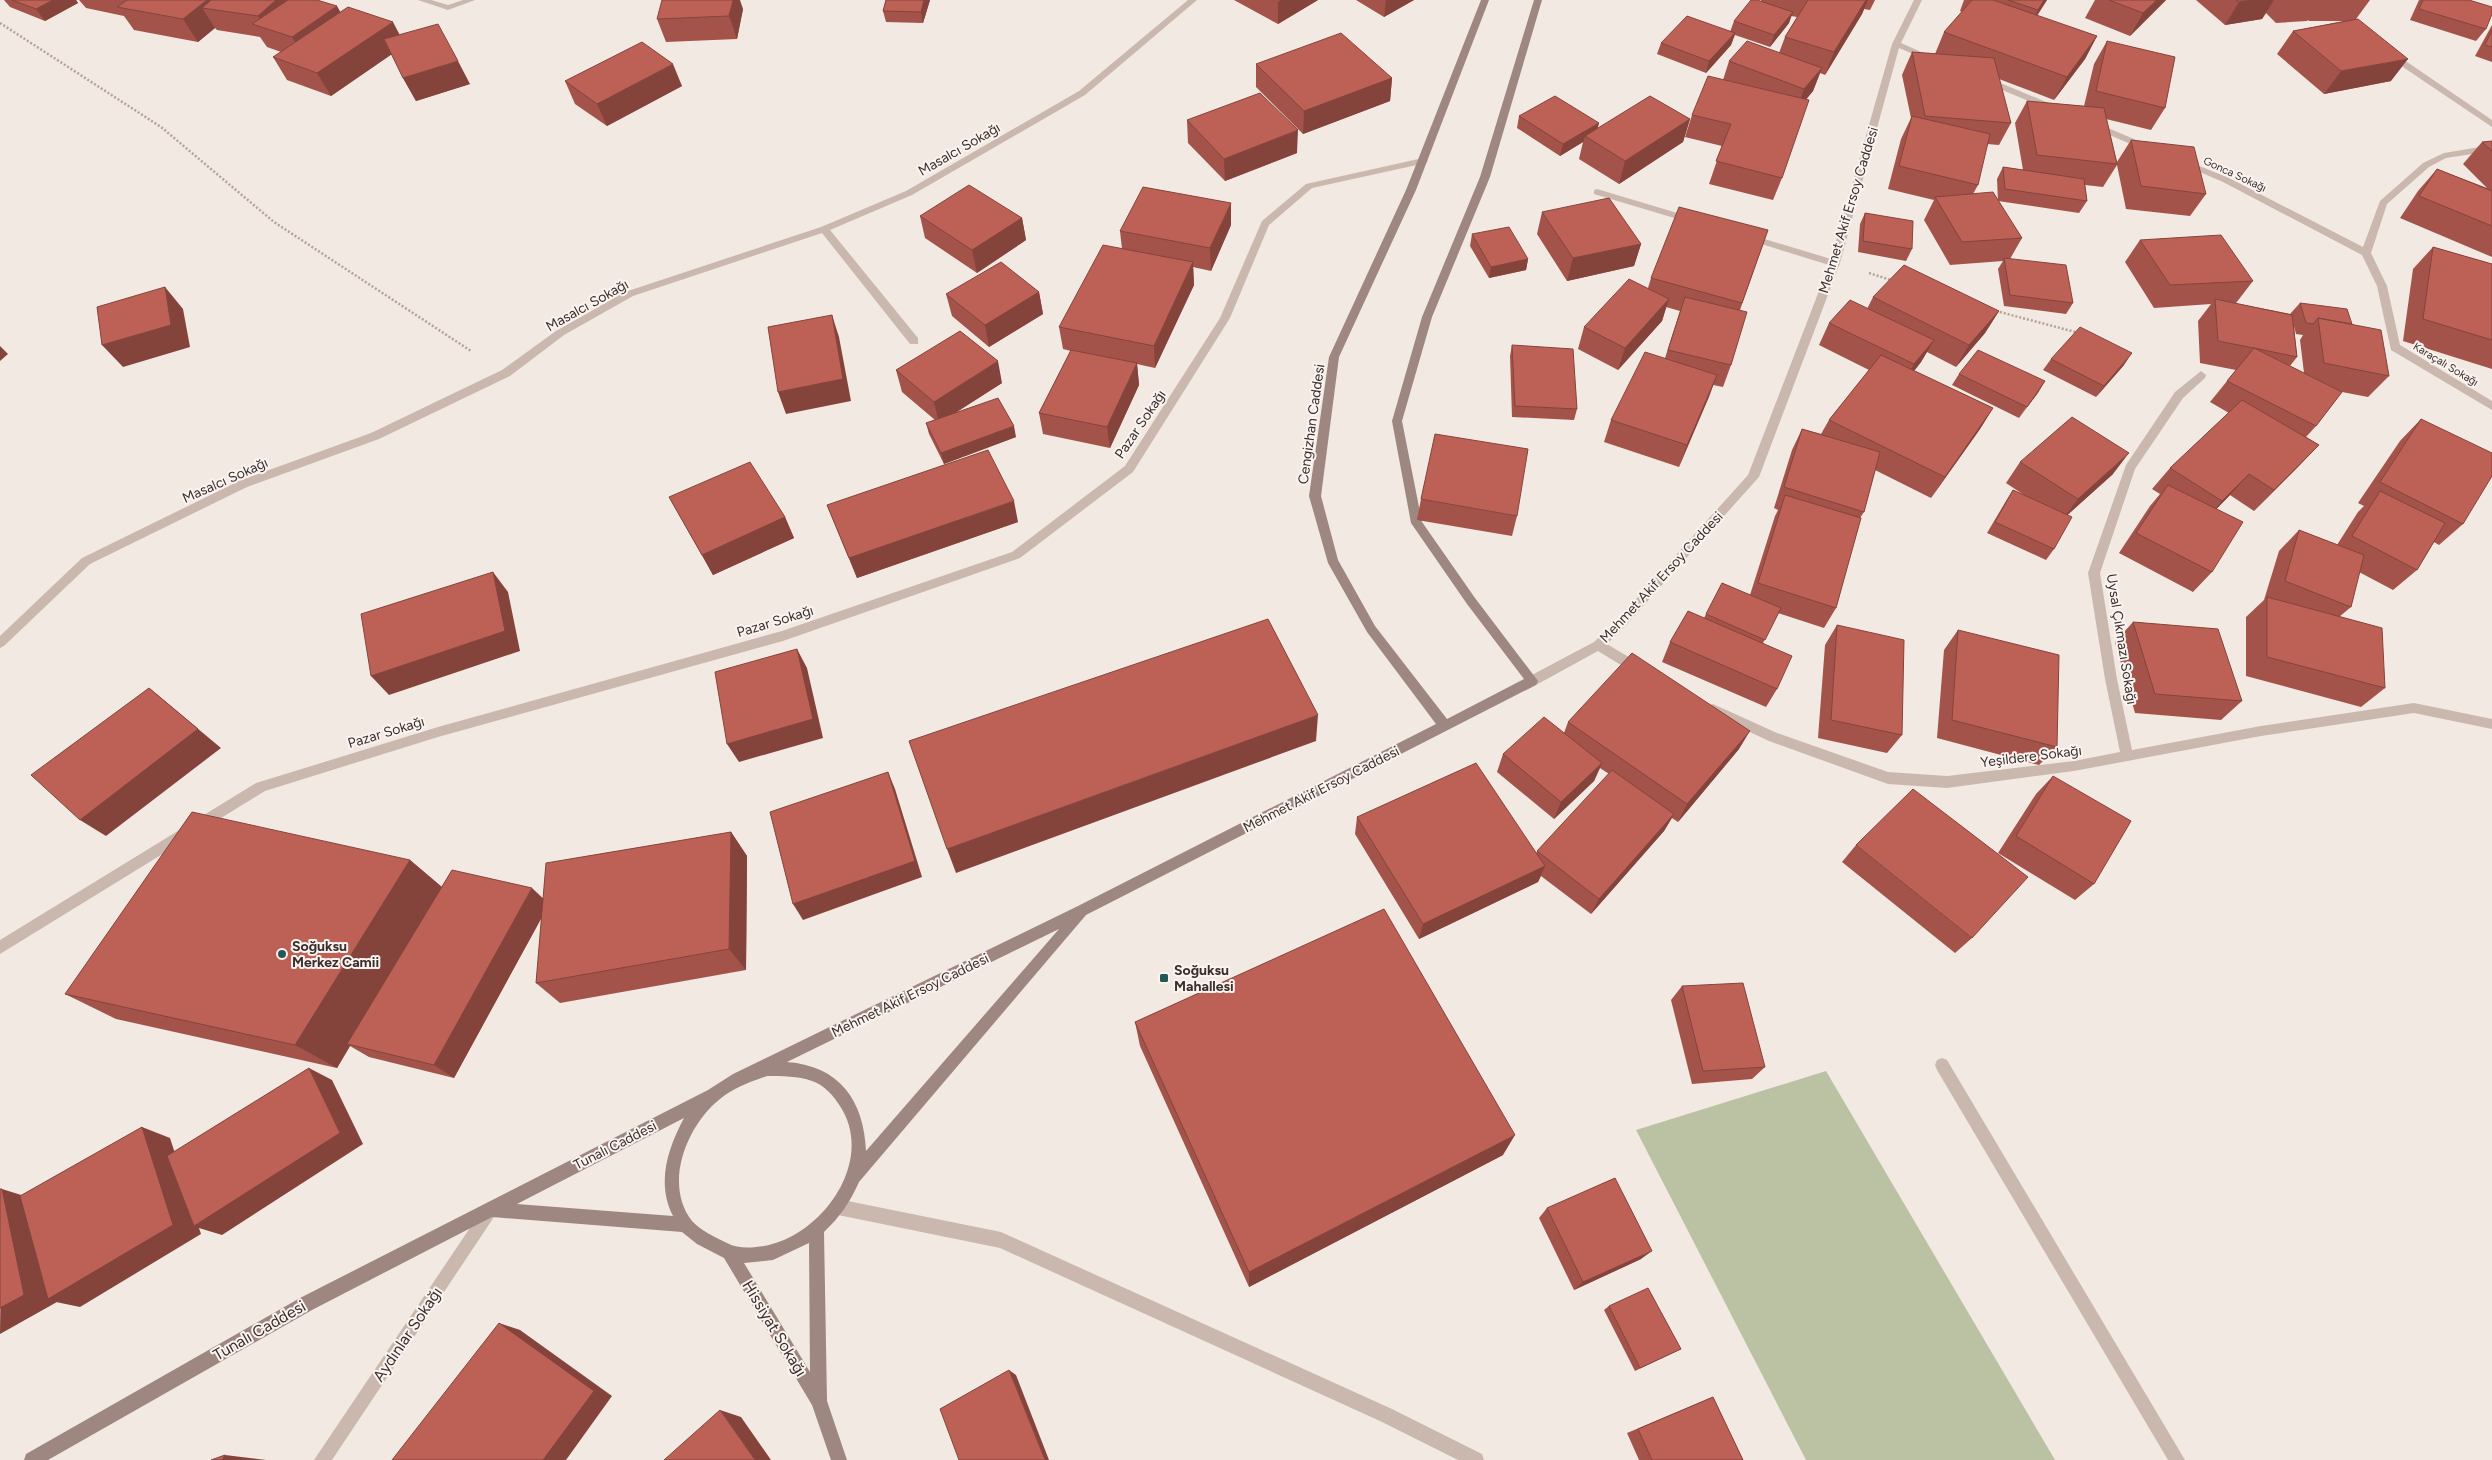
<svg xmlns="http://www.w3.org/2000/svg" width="2492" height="1460" font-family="Figtree,sans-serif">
	<rect width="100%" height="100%" fill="#f2e9e3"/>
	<!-- green -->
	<path fill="#bbc1a3" d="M1826,1071L2055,1460H1806L1636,1130Z"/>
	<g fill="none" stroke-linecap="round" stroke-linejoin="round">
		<!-- path -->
		<path stroke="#b6a199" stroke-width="2.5" stroke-dasharray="2 2" stroke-linecap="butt" d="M0,23L161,127L274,222L471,351
			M1869,273L1894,281
			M1996,311L2079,333"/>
		<!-- street -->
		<path fill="#cab8af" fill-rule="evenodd" d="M418,0H431L448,5L463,0H475L448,10Z
			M1188,0H1197L1085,95L912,195L830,230L918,338V344H910L822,233L633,296L564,335L510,376L379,439L247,487L90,564L4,646L0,648V636L82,558L239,481L371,433L502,370L556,331L625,292L821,227L906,191L1079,91Z
			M1914,0H1922L1901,43L1937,59L1930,61L1899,48L1840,263L1759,477L1628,623L1607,644L1642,665L1644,669L1642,673H1634L1598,651L1536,685H1528L1526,681L1528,677L1594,642L1620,617L1748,475L1829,265L1745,239L1743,237L1748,234L1831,259L1892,44Z
			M2388,53H2394L2492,120V127L2388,57Z
			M1986,77L2056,106L2057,108L2050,110L1983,82L1982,80Z
			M2094,122L2148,145L2150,147L2148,149H2142L2091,127V123Z
			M2492,145V151L2446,158L2429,167L2387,204L2371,253L2387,286L2400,345L2492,401V410L2391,350L2377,286L2362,255L2223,182L2179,163L2184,160L2187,161L2229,178L2363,247L2380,201L2423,163L2444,153Z
			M1423,158L1428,161L1426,163L1312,188L1269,225L1230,318L1133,472L1020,558L783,641L438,737L265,791L0,954V940L256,783L438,727L782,631L1012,552L1125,466L1220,318L1262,221L1306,184Z
			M1597,189L1694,218L1696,220L1691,223L1594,194V190Z
			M2201,371L2206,375L2205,378L2183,398L2135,469L2100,573L2117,679L2132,750L2261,726L2414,703L2492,719V729L2414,713L2261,736L2074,771L1947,788L1888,784L1769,741L1709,713L1707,709L1709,705L1713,704L1777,733L1888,772L1947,776L2074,761L2120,752L2105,679L2088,573L2126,465L2175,392Z
			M1942,1058L1947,1060L2185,1460H2168L1937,1070L1935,1065L1937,1060Z
			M838,1199L1001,1232L1392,1409L1482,1454L1484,1460H1458L1380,1421L1000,1248L838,1215L833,1212L830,1207L833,1202Z
			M491,1201L496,1204L499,1209L496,1214L332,1460H314L486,1204Z"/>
		<!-- secondary -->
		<path fill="#9e8780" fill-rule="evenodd" d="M1481,0H1489L1416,190L1339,357L1321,496L1338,560L1375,626L1447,719L1524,679L1467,604L1411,523L1392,421L1422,317L1480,177L1534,0H1542L1490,177L1432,317L1402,421L1422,522L1475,598L1538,681L1536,685L1086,915L859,1182C850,1202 840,1217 824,1232L827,1401L847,1460H831L812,1405L724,1258L697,1244L682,1232L492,1217L312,1310L48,1460H24L26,1454L300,1298L708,1090L733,1074L1078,906L1436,724L1367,632L1328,563L1309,496L1329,357L1406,190ZM1059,929L866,1151C864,1101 840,1066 787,1062ZM767,1076C782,1076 798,1076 812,1081C824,1085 833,1095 840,1106C876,1161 822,1236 764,1246C752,1248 738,1249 727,1243C715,1237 701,1231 692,1221C663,1184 687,1125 720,1099C733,1088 750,1082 767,1076ZM684,1118C668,1148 656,1183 673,1216L517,1204ZM809,1243L810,1372L744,1263L773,1260Z"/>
	</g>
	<!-- wall -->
	<path fill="#a3534a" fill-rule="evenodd" d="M4,0H76L78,3L45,21L10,7Z
		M79,0H317L340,12L400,35L470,84L416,101L403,78L392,54L331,96L287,80L273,57L281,52L267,47L260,37L217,30L215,28L198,42L134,30L124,16L86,8Z
		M886,0H930L923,23L886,22L883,11Z
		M1234,0H1318L1278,24Z
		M1356,0H1414L1384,17Z
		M1761,0H1875L1870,10L1864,9L1862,14L1825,75L1820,73L1813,91L1806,99L1782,178L1773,200L1709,184L1722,146L1685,137L1692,115L1723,80L1729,61L1779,53L1785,37L1797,17L1791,16L1789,23L1770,47L1735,35L1731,45L1706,73L1657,54L1661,43L1730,32L1734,21L1761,1Z
		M1964,0H2047L2037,16L2097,36L2085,59L2054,100L1999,79L2011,123L1999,145L1987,144L1978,185L1973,194L2022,238L2010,259L2073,303L2066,314L2004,306L1998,269L2003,261L1950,265L1924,220L1934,200L1888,189L1901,139L1911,118L1902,75L1912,52L1935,54L1944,32L1962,12L1960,11Z
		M2095,0H2166L2130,36L2085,18Z
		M2196,0H2370L2356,19L2391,81L2324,94L2277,54L2293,31L2344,21H2309L2308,20L2307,21L2276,23L2266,13L2262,19L2225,25Z
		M2419,0H2469L2486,29L2476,41L2410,20Z
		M743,9L737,39L666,42L657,19Z
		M2492,25V62L2475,56Z
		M2107,41L2165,108L2151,130L2106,119L2117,162L2131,140L2206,194L2190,216L2126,209L2117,165L2103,187L2085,185L2087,201L2079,213L1998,201L1997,179L2003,167L2023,170L2015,123L2027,101L2084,106L2094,64Z
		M1256,64L1392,78L1390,101L1303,134L1256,87Z
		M565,81L682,86L607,126L575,104Z
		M1519,116L1599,123L1597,128L1690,119L1683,142L1619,184L1579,159L1583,142L1560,156L1517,128Z
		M1187,120L1297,153L1225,181L1188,143Z
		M2492,141V257L2400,218L2418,191L2437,169L2487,188L2463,164L2482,142Z
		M1542,212L1641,244L1634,266L1567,281L1537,234Z
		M1865,213L1912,249L1906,261L1858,252L1860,224Z
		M920,216L1022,218L1026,240L977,273L925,238Z
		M1231,225L1211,271L1193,267L1194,285L1155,368L1137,364L1139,385L1110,448L1043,434L1039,413L1071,351L1063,349L1059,327L1122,249L1120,231Z
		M1768,230L1740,310L1731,365L1723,387L1713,385L1679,467L1604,442L1611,420L1665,358L1680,311L1666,307L1662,321L1618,370L1578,349L1584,327L1648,288L1651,278Z
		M1472,234L1528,259L1526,270L1489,278L1470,246Z
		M2140,240L2253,281L2236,303H2234L2290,314L2300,303L2352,324L2389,376L2368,397L2342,392L2316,426L2306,437L2319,445L2254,511L2230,495L2216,509L2212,572L2193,592L2119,553L2150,506L2160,494L2152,489L2170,468L2229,413L2210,402L2236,370L2200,363L2198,321L2211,304L2154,308L2125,262ZM2294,326L2296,334L2303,335L2300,340L2304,373L2290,366L2297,357Z
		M2433,247L2492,264V369L2403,341L2413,269Z
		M1039,292L1043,314L989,347L952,316L946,294Z
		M1873,297L1999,311L1985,333L1956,367L1927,352L1921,362L1914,371L1993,408L1980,429L1931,498L1875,470L1864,512L1860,518L1836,608L1824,628L1778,613L1763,643L1777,689L1766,707L1662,662L1670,642L1704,618L1722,583L1750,595L1775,516L1778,510L1774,508L1792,450L1802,429L1821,434L1829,420L1869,370L1819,345L1829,323L1867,309Z
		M1512,345L1577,409L1574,420L1512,417L1510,356Z
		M2051,359L2124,365L2096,397L2043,370Z
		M896,370L1002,383L957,412L1016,437L944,464L929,434L926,423L935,420L902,392Z
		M1959,374L2045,381L2019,418L1952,385Z
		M2421,419L2463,524L2439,545L2434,542L2417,570L2393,590L2359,572L2351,607L2339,617L2385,688L2361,707L2246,676V617L2264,600L2279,551L2299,530L2337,545L2358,512L2364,506L2358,503L2400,441Z
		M2020,462L2113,474L2067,515L2054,549L2046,560L1987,533L2006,501L2013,490L2024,495L2006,483Z
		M669,497L785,517L794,538L713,575Z
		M1421,499L1517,516L1512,536L1417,520Z
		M827,505L1018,522L857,578Z
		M2133,622L2242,701L2221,720L2135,713L2115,642Z
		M1837,625L1902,735L1887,753L1818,738L1825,645Z
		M1958,630L2057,747L2039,765L1937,738L1944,650Z
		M1568,722L1739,749L1678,822L1672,818L1664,831L1591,914L1541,876L1538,882L1419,939L1355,834L1357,817L1536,853L1609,774L1600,768L1594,781L1554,819L1497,772L1503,754L1564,733Z
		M2053,776L2094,884L2075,900L1998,853L2036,794Z
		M731,832L747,856L746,970L560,1003L536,983L542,917L454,1078L369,1057L350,1046L337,1068L116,1019L65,994L410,860L442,887L543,898Z
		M1856,845L1972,938L1955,953L1842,862Z
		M1682,986L1765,1067L1752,1079L1692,1084L1671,1000Z
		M1135,1022L1503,1155L1249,1287L1140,1046Z
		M1547,1208L1641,1259L1574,1290L1539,1218Z
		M1609,1306L1681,1349L1635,1371L1604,1310Z
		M1713,1397L1743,1460H1639L1627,1433Z"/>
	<!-- shaded-wall -->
	<path fill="#84443c" d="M53,0H76L78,3L45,21L36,9Z
		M207,0H249L202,8L215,28L198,42L183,19Z
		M276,0H302L266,29L258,16Z
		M733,0H740L743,9L737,39L729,16Z
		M924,0H930L923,23L921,12Z
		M1281,0H1318L1278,24V2Z
		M1386,0H1414L1384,17Z
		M1866,0H1868L1862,14L1825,75L1834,52Z
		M2044,0H2047L2026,32L2038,10Z
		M2157,0H2166L2130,36L2143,13Z
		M2253,0H2274L2262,19L2225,25L2239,2Z
		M337,6L350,29L306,60L292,37Z
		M1793,12L1789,23L1770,47L1774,35Z
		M393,22L405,45L331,96L317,73Z
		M1735,33L1731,45L1706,73L1709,61Z
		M2097,36L2085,59L2054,100L2067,77Z
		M2408,59L2391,81L2324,94L2341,71Z
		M458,61L470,84L416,101L403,78Z
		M673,64L682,86L607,126L597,104Z
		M1822,68L1813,91L1796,112L1804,89Z
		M1392,78L1390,101L1303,134L1304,111Z
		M1690,119L1683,142L1619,184L1625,161Z
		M1599,123L1596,135L1585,136L1583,142L1560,156L1563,144Z
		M1298,130L1297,153L1225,181L1224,159Z
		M1231,203V225L1211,271L1210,248Z
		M1022,218L1026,240L977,273L972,250Z
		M1641,244L1634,266L1567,281L1573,258Z
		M1528,259L1526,270L1489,278L1491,267Z
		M1193,262L1194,285L1155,368L1154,346Z
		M165,287L183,309L190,347L123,367L102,345Z
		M1039,292L1043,314L989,347L985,325Z
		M1669,299L1662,321L1618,370L1625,348Z
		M1999,311L1985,333L1956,367L1969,345Z
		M832,315L839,337L851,401L786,414L778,392Z
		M1934,340L1921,362L1902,386L1914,364Z
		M0,346L8,354L0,361Z
		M2132,353L2124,365L2096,397L2104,386Z
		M998,361L1002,383L939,423L934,402Z
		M1137,363L1139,385L1110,448L1107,427Z
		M1717,375L1709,397L1679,467L1687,445Z
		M2045,381L2038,393L2019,418L2027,407Z
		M1993,408L1980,429L1931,498L1945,477Z
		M1014,426L1016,437L944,464L941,453Z
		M2319,445L2299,466L2254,511L2274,490Z
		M2129,453L2113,474L2062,520L2078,499Z
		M2249,474L2230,495L2204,522L2222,501Z
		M1014,501L1018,522L857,578L849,558Z
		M785,517L794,538L713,575L702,555Z
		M493,572L508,592L520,651L389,695L371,676Z
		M797,649L807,668L823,738L739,762L727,744Z
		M149,688L221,748L106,836L80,820Z
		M1318,715L1316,741L956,873L947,849Z
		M1750,731L1739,749L1678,822L1687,804Z
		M1602,763L1594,781L1554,819L1561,802Z
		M888,772L895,789L922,877L803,920L793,904Z
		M1674,814L1664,831L1591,914L1599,899Z
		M731,832L747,856L746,970L729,949Z
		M410,860L444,889L347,1044L350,1046L337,1068L295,1045Z
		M1545,866L1538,882L1419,939L1423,924Z
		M532,888L549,904L454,1078L434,1065Z
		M309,1068L332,1080L363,1144L222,1235L199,1228L201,1234L80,1307L56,1302H57L0,1334L2,1189L34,1199L142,1127L170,1138L198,1224Z
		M1515,1135L1503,1155L1249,1287V1272Z
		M1652,1251L1641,1259L1574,1290L1583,1282Z
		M499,1323L520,1330L612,1396L566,1460H543Z
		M1009,1370L1016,1375L1049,1460H1045Z
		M720,1410L741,1417L771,1460H755Z
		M225,1455L266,1460H222Z"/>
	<!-- building -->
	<path fill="#bd6156" stroke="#84443c" d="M12,0H53L36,9Z
		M127,0H207L183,19L117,7Z
		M211,0H276L258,16L202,8Z
		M288,0H317L337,6L292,37L252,24Z
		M662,0H733L729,16L657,19Z
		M886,0H924L921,12L883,11Z
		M1751,0H1757L1793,12L1774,35L1734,21Z
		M1808,0H1866L1834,52L1785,37Z
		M1972,0H1993L2097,36L2067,77L1944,32Z
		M2008,0H2044L2038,10Z
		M2109,0H2157L2143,13Z
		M2236,0H2253L2239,2Z
		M2423,0H2469L2492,7V14L2486,29L2419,9Z
		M348,7L393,22L317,73L273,57Z
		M1687,16L1735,33L1709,61L1661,43Z
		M2358,19L2408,59L2341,71L2293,31Z
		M438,24L458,61L403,78L384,39Z
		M2492,30V47L2485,45Z
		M1341,33L1392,78L1304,111L1256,64Z
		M1747,41L1822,68L1804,89L1729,61Z
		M2107,41L2175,57L2165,108L2096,91Z
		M642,42L673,64L597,104L565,81Z
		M1912,52L1994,58L2011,123L1925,116Z
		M1708,76L1809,100L1782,178L1716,161L1731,124L1692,115Z
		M1260,93L1298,130L1224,159L1187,120Z
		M1555,96L1599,123L1563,144L1519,116Z
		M1650,96L1690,119L1625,161L1585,136Z
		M2027,101L2104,108L2117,164L2037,155Z
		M1912,116L1990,134L1978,185L1899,166Z
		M2131,140L2194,147L2206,194L2141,186Z
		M2492,141V151L2482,142Z
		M2003,167L2084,179L2087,201L2005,189Z
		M2437,169L2492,191V226L2419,196Z
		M969,185L1022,218L972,250L920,216Z
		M1143,187L1231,203L1210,248L1120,231Z
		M1993,192L2022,238L1962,242L1935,197Z
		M1609,198L1641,244L1573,258L1542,212Z
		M1679,207L1768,230L1742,303L1651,278Z
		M1865,213L1913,221L1912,249L1863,241Z
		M1509,227L1528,259L1491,267L1472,234Z
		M2221,235L2253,281L2170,285L2140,240Z
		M1103,245L1193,262L1154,346L1059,327Z
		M2433,247L2492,264V340L2423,319Z
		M2004,258L2066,265L2073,303L2010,295Z
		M1001,262L1039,292L985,325L946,294Z
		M1904,265L1999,311L1969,345L1873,297Z
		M1629,279L1669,299L1625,348L1584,327Z
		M165,287L171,325L102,345L97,307Z
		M1685,297L1747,312L1731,365L1668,350Z
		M2215,299L2292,315L2297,357L2254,348L2342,392L2316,426L2227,381L2254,348L2218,341Z
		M1850,300L1934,340L1914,364L1829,323Z
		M2300,303L2347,309L2352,324L2318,318L2313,324L2306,323Z
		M832,315L843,379L778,392L768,327Z
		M2318,318L2381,330L2389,376L2324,363Z
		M2080,327L2132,353L2104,386L2051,359Z
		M960,331L998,361L934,402L896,370Z
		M1512,345L1573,349L1577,409L1515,406Z
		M1071,350L1137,363L1107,427L1039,413Z
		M1978,350L2045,381L2027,407L1959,374Z
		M1645,352L1717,375L1687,445L1611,420Z
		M1881,355L1993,408L1945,477L1829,420Z
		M998,398L1014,426L941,453L926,423Z
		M2242,400L2319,445L2274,490L2249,474L2222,501L2170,468Z
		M2072,417L2129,453L2078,499L2020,462Z
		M2421,419L2492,453V476L2463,524L2380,482Z
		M1802,429L1880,452L1864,512L1784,487Z
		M1435,434L1528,449L1517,516L1421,499Z
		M988,450L1014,501L849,558L827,505Z
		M750,462L785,517L702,555L669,497Z
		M2168,485L2243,522L2212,572L2136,533Z
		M2013,490L2072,517L2054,549L1995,522Z
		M2380,491L2445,523L2417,570L2352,536Z
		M1785,495L1861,518L1836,608L1758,583Z
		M2299,530L2364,555L2351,607L2285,581Z
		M493,572L505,631L371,676L361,614Z
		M1722,583L1781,608L1765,640L1706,614Z
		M2267,597L2382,628L2385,688L2267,657Z
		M1688,611L1792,656L1777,689L1670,642Z
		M1268,619L1318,715L947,849L909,741Z
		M2133,622L2218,629L2242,701L2155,694Z
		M1837,625L1904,640L1902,735L1831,720Z
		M1958,630L2059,655L2057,747L1952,720Z
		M797,649L813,719L727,744L715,672Z
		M1632,653L1750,731L1687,804L1568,722Z
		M149,688L198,729L80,820L31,775Z
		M1544,717L1602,763L1561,802L1503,754Z
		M1476,763L1545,866L1423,924L1357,817Z
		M1612,770L1674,814L1599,899L1537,851Z
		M888,772L915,861L793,904L770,812Z
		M2053,776L2131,821L2094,884L2016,836Z
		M1913,789L2028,877L1972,938L1856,845Z
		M192,812L410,860L295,1045L65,994Z
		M731,832L729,949L536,983L546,863Z
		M452,870L532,888L434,1065L347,1044Z
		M1384,909L1515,1135L1249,1272L1135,1022Z
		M1743,983L1765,1067L1703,1071L1682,986Z
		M309,1068L340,1133L194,1226L167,1156Z
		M142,1127L173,1225L48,1299L20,1196Z
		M1615,1178L1652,1251L1583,1282L1547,1208Z
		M0,1189H2L24,1295L0,1308Z
		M1648,1288L1681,1349L1640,1368L1609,1306Z
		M499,1323L594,1391L543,1460H392Z
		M1009,1370L1045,1460H959L940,1409Z
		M1713,1397L1743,1460H1652L1638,1429Z
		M720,1410L755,1460H664Z
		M225,1455L222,1460H211Z"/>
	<!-- markers -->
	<g fill="#255855" stroke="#faf3ef" stroke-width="2">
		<circle cx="282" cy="954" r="5"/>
		<rect x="1159" y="973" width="10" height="10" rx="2.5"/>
	</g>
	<g text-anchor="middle" stroke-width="4" stroke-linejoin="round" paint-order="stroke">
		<!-- far-street labels -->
		<g font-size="11" fill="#3a2f2c" stroke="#faf3ef">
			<text transform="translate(2235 174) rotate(25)" y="4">Gonca Sokağı</text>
			<text transform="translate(2446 364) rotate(31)" y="4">Karaçalı Sokağı</text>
		</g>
		<!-- street labels -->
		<g font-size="14" fill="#3a2f2c" stroke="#faf3ef">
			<text transform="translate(959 149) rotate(-30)" y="5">Masalcı Sokağı</text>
			<text transform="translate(1848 210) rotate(-73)" y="5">Mehmet Akif Ersoy Caddesi</text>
			<text transform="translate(587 305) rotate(-29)" y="5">Masalcı Sokağı</text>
			<text transform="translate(1140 424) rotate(-56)" y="5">Pazar Sokağı</text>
			<text transform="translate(1311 424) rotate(-82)" y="5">Cengizhan Caddesi</text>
			<text transform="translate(225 480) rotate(-24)" y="5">Masalcı Sokağı</text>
			<text transform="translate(1661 577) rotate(-47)" y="5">Mehmet Akif Ersoy Caddesi</text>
			<text transform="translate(775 621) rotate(-17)" y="5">Pazar Sokağı</text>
			<text transform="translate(2122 639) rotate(81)" y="5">Uysal Çıkmazı Sokağı</text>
			<text transform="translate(386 732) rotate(-17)" y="5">Pazar Sokağı</text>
			<text transform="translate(2031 756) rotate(-7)" y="5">Yeşildere Sokağı</text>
			<text transform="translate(1321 789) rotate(-27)" y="5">Mehmet Akif Ersoy Caddesi</text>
			<text transform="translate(910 995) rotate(-26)" y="5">Mehmet Akif Ersoy Caddesi</text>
			<text transform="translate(615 1145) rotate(-27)" y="5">Tunalı Caddesi</text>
		</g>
		<!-- poi labels -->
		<g font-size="14" font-weight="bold" fill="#3a2f2c" stroke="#faf3ef" text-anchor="start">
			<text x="292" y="951">Soğuksu<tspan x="292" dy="16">Merkez Camii</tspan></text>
			<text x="1174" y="975">Soğuksu<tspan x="1174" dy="16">Mahallesi</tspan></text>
		</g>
		<!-- near-street labels -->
		<g font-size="16" fill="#3a2f2c" stroke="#faf3ef">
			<text transform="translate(775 1328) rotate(59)" y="6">Hissiyat Sokağı</text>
			<text transform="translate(259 1330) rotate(-30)" y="6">Tunalı Caddesi</text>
			<text transform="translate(407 1334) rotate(-56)" y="6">Aydınlar Sokağı</text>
		</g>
	</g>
</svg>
